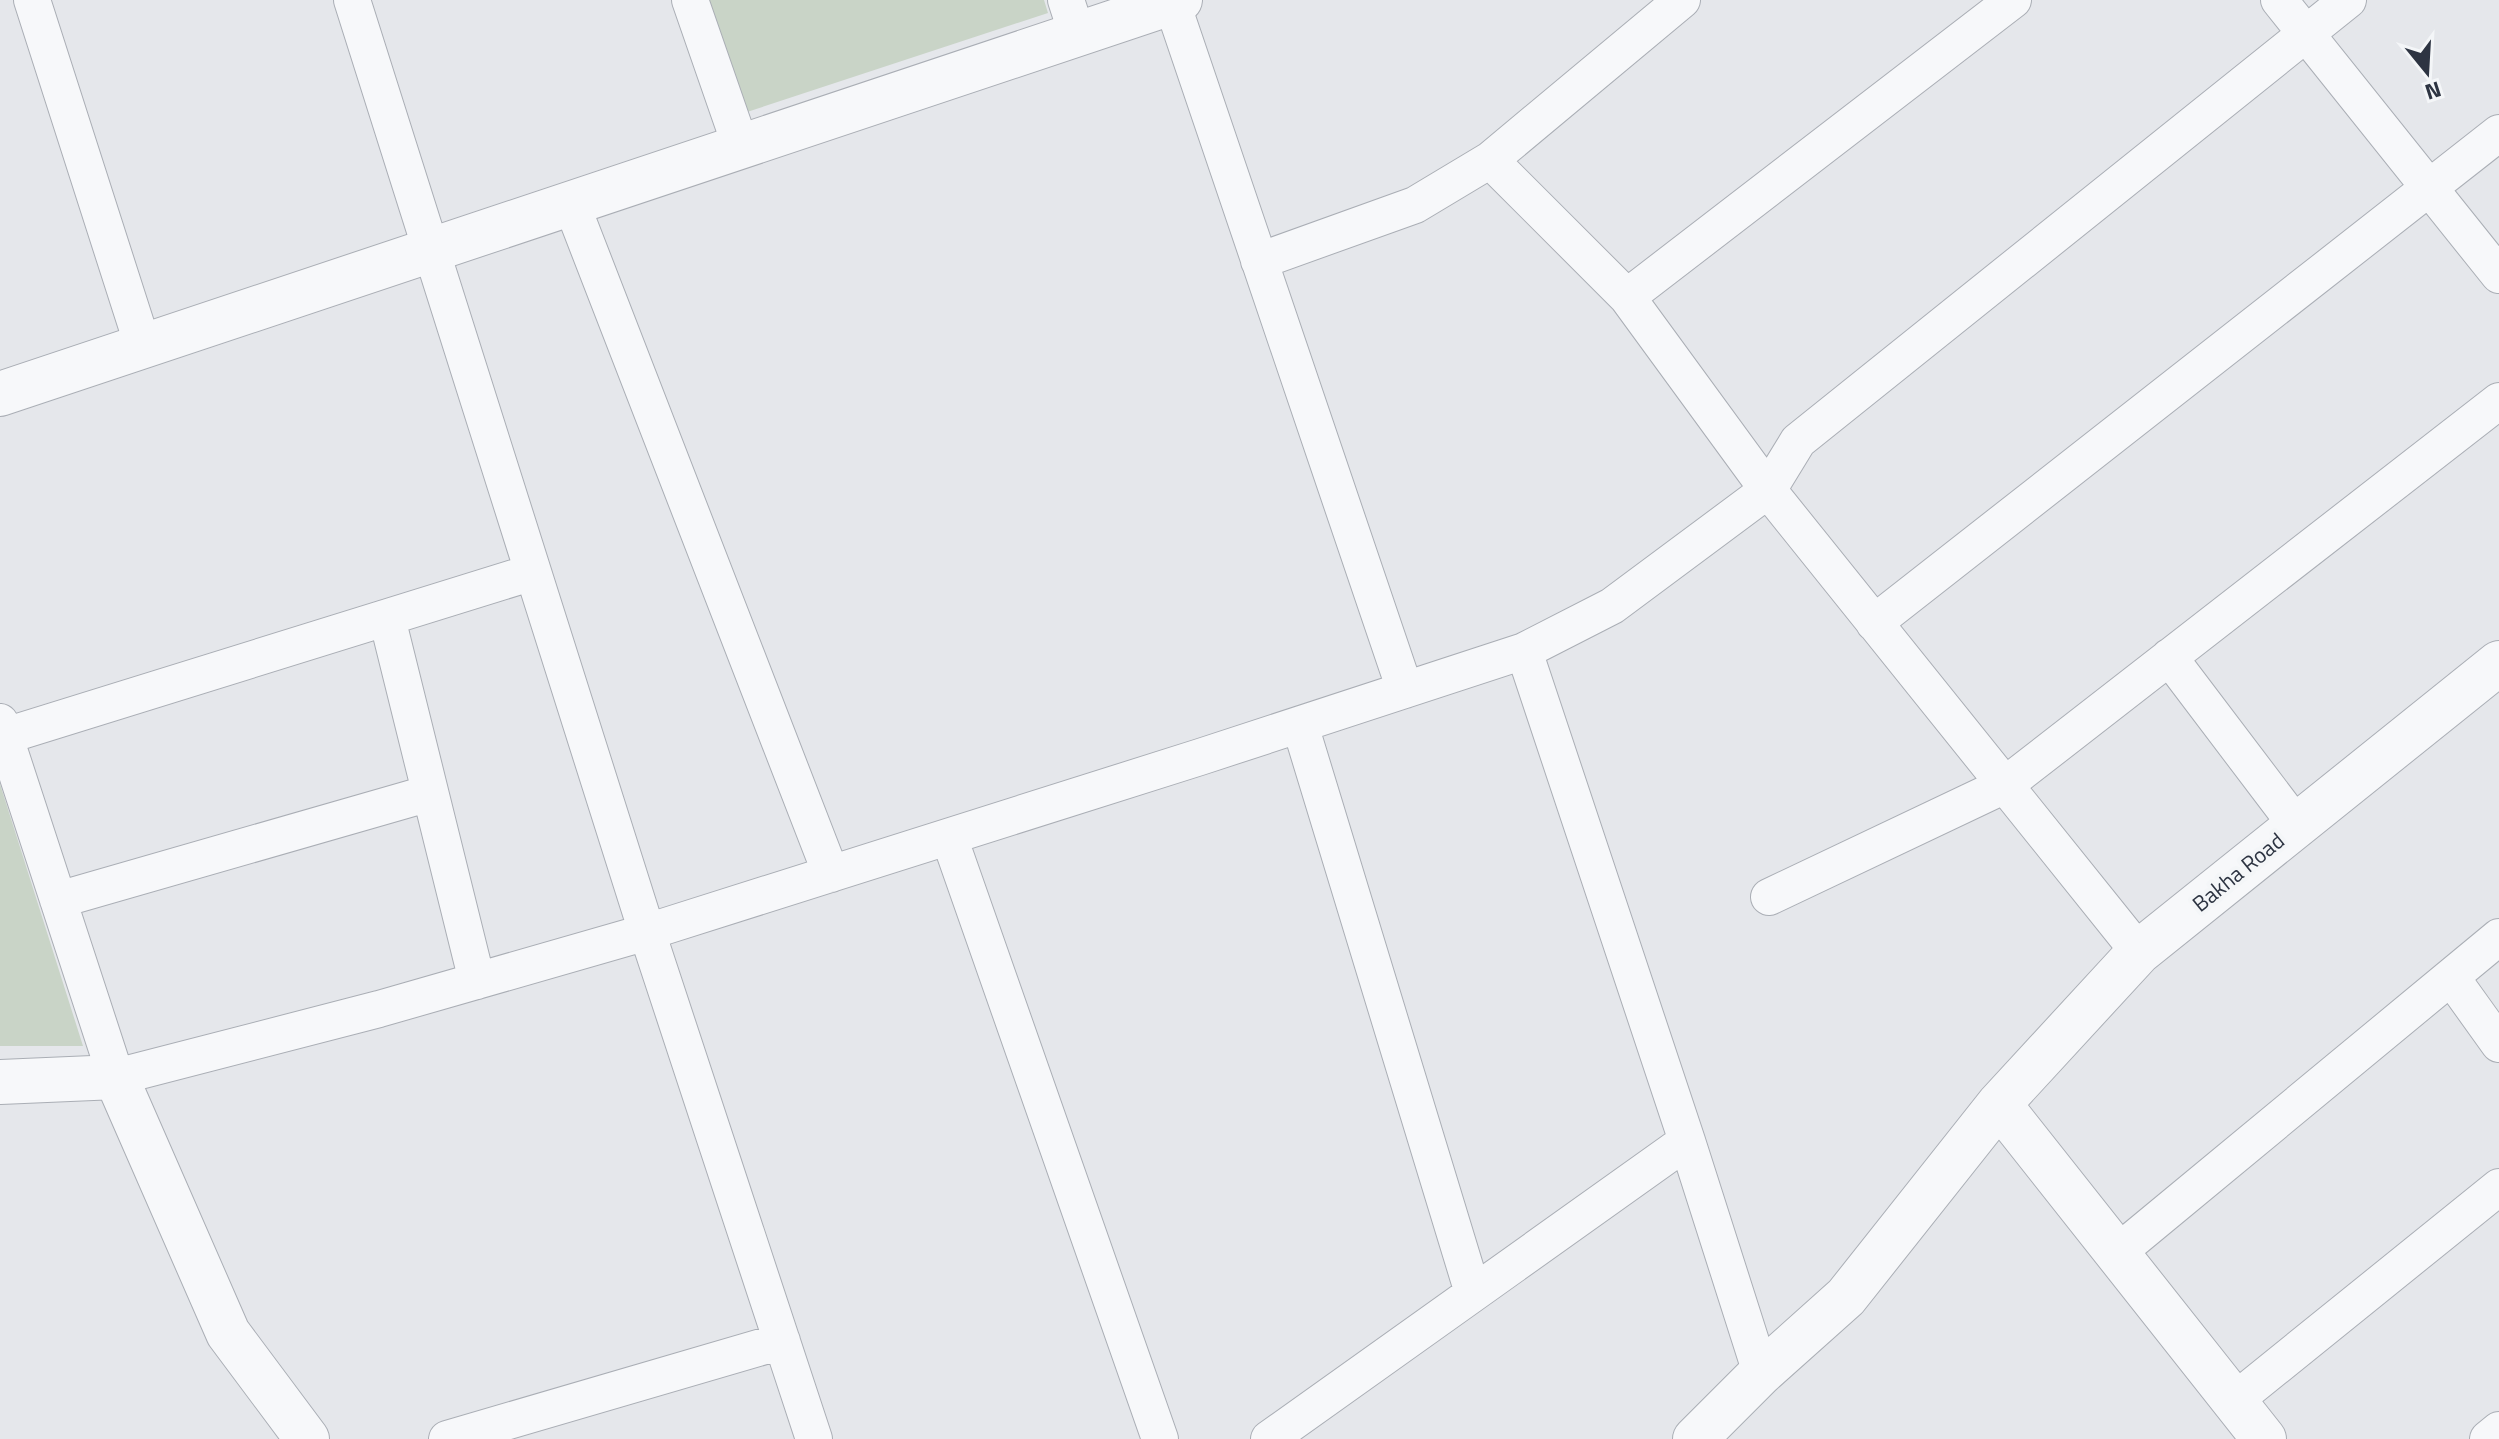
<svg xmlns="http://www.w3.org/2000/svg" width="2499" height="1439" font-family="'Titillium Web',sans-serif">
	<rect width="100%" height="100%" fill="#e5e7eb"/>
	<!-- green -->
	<path fill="#c9d4c7" d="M707,0H1044L1048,13L744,113Z
		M0,784L83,1046H0Z"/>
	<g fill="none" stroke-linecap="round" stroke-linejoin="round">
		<defs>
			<path id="minor" d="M32,0L143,346
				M352,0L647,932L814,1439
				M690,0L741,147
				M1066,0L1077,34
				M2013,0L1627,297L1768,490L2139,952
				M2279,0L2499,275
				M1172,3L1405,690
				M571,203L831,874
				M1259,261L1415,205L1490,160
				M1627,297L1490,160L1682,0
				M387,618L477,981
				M1874,623L2499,133
				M1524,651L1687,1141L1761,1373
				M2169,657L2297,826
				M0,722L116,1077L379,1009L647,932L1200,757L1524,651L1612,606L1768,490L1798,441L2348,0
				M1300,725L1473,1293
				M5,736L533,572
				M949,837L1160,1439
				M1769,897L2005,785L2499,401
				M58,900L430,793
				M2451,977L2499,1044
				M2117,1253L2499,937
				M2234,1401L2499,1187
				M447,1439L782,1341
				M1269,1439L1687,1141
				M2488,1439L2499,1430"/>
			<path id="tertiary" d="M0,394L1180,0
				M0,1082L116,1077L228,1333L307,1439
				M1999,1104L2264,1439
				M1695,1439L1761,1373L1846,1297L1999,1104L2139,952L2499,663"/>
		</defs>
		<!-- minor casing -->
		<use href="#minor" stroke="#aaaeb5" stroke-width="38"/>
		<!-- tertiary casing -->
		<use href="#tertiary" stroke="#aaaeb5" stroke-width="46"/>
		<!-- minor -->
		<use href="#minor" stroke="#f7f8fa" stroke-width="36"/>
		<!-- tertiary -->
		<use href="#tertiary" stroke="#f7f8fa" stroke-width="44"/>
	</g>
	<g text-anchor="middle" stroke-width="8" stroke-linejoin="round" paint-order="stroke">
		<!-- street labels -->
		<g font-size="22" fill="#2d3442" stroke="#f4f6f8">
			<text transform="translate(2238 872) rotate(-39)" y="8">Bakha Road</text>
		</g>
	</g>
	<!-- north arrow -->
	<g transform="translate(2427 72) rotate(162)" stroke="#f4f6f8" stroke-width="6" paint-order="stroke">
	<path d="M0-6L14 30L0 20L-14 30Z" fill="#2d3442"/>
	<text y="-12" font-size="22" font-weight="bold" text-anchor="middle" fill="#2d3442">N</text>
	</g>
</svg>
